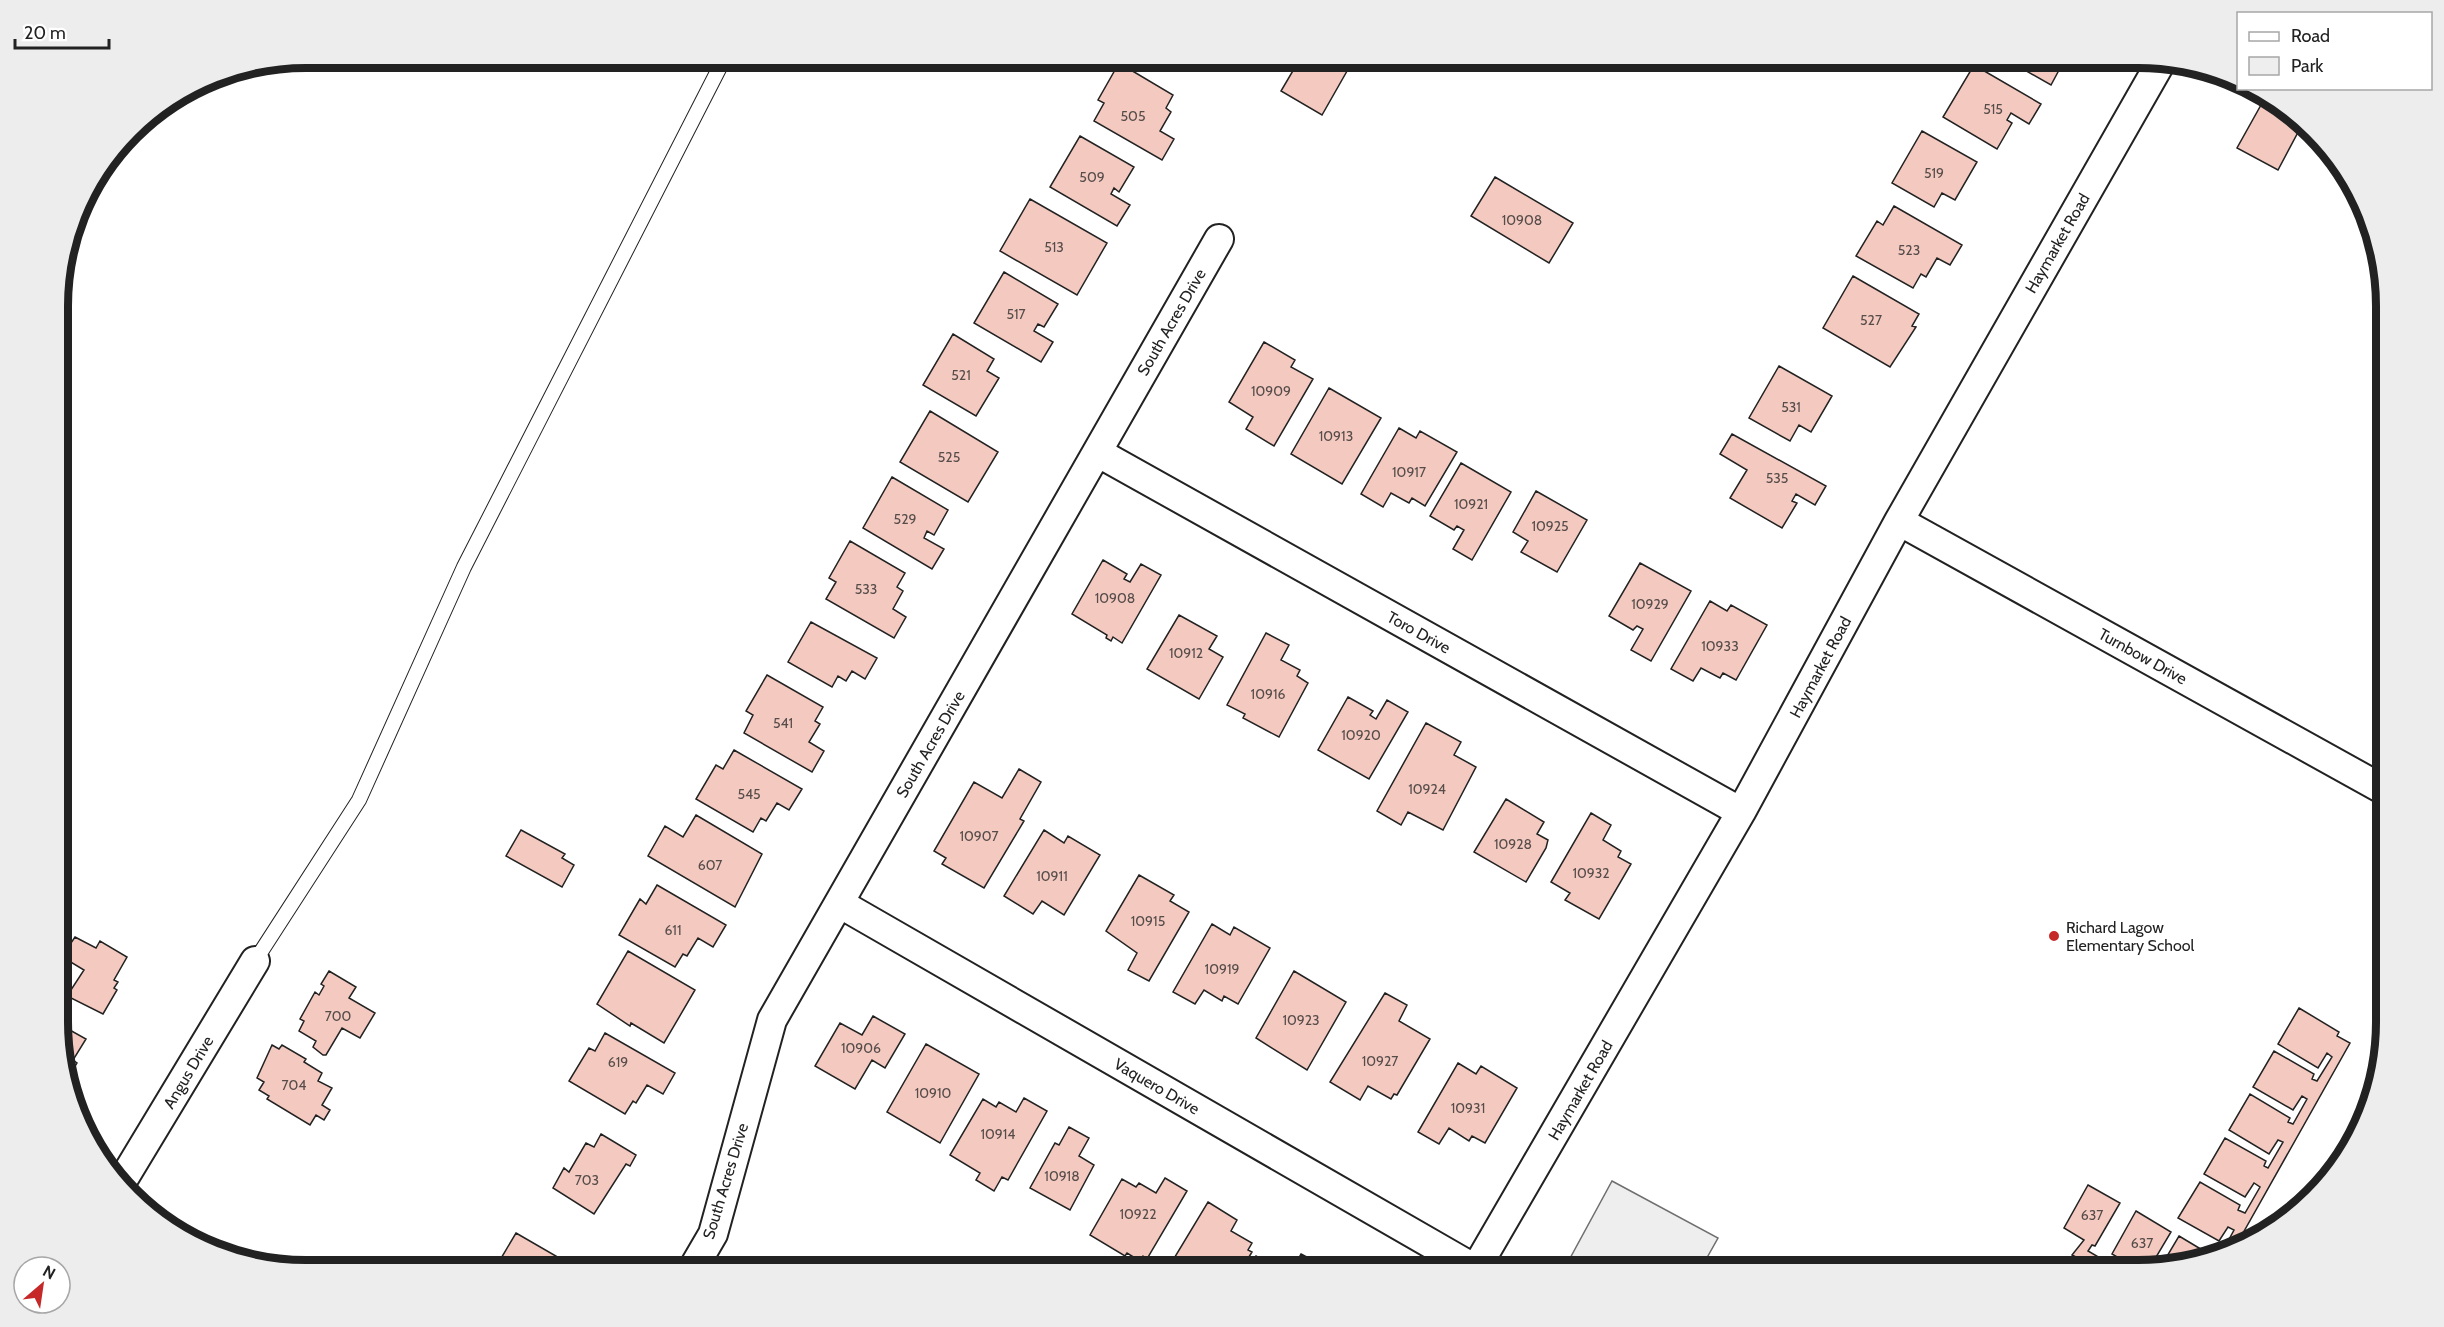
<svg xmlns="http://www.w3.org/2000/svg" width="2444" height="1327" font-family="Cabin,sans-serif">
	<rect width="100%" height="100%" fill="#fff"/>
	<!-- green -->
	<path fill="#eee" stroke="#6f6f6f" stroke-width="1.5" d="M1612,1181L1718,1238L1700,1270H1575L1576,1267L1568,1262Z"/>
	<!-- building -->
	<path fill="#f3c9c0" stroke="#222" stroke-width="1.5" d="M1301,57H1355L1322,115L1281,91Z
		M2002,57H2066L2051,85Z
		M1119,63L1173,95L1166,108L1171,112L1160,131L1174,139L1162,160L1094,121L1104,103L1098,100Z
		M1974,65L2041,104L2029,124L2011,113L2007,120L2012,123L1997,149L1943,117Z
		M2266,96L2304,121L2278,170L2237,148Z
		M1922,131L1977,162L1955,200L1942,193L1934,207L1892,183Z
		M1080,136L1134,167L1119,192L1114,188L1111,194L1130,205L1117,226L1050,187Z
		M1495,177L1573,223L1549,263L1471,216Z
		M1030,199L1107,243L1077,295L1000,251Z
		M1894,206L1962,245L1950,265L1937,258L1926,277L1921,274L1913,288L1856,256L1877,221L1883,225Z
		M1004,272L1058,304L1044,327L1038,324L1034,331L1053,342L1041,362L974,323Z
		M1853,276L1919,314L1912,326L1916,327L1890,367L1823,328Z
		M953,334L994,359L987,371L999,378L976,416L923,385Z
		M1264,342L1295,360L1291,367L1313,379L1274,446L1246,429L1253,417L1229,402Z
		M1779,366L1832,396L1811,432L1799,425L1790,441L1749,418Z
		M1329,388L1381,418L1342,484L1291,454Z
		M930,411L998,452L968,502L900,462Z
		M1399,428L1416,438L1420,431L1457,452L1425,506L1412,498L1409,503L1391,493L1383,507L1361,494Z
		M1732,434L1826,486L1815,505L1796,494L1792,501L1797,503L1782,528L1730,498L1747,470L1720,454Z
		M1461,463L1511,492L1472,560L1453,549L1464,530L1457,526L1454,530L1430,516Z
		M892,477L948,510L934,535L927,531L924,538L944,549L932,569L863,528Z
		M1536,491L1587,520L1557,572L1521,552L1528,541L1513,532Z
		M850,541L905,573L897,587L903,591L893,609L906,617L894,638L826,599L836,582L829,578Z
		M1103,560L1127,574L1124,579L1130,582L1141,564L1161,575L1122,643L1113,637L1111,641L1106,638L1107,635L1072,614Z
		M1640,563L1691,591L1651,661L1631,650L1643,629L1637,626L1633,630L1609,616Z
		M1710,601L1727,611L1731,605L1767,625L1736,680L1723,673L1720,678L1701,668L1693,681L1671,669Z
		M1179,615L1217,636L1209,649L1223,657L1199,699L1147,669Z
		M811,622L877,658L865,679L852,671L846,681L838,676L832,687L788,662Z
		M1266,633L1289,645L1281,660L1300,670L1297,676L1308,683L1279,737L1243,718L1245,714L1227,705Z
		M767,675L823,707L815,721L820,724L809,742L824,751L812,772L744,733L753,715L746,711Z
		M1348,697L1373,711L1370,715L1376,719L1387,700L1408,712L1369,779L1318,750Z
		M1426,723L1461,742L1454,755L1476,767L1443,830L1408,812L1401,825L1377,811Z
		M734,750L802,789L789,810L777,803L766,821L761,818L753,832L696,799L716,765L723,769Z
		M1019,769L1041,782L1020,819L1024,821L984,888L942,864L946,858L934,851L974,782L1002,798Z
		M1506,799L1544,822L1537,834L1548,840L1546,848L1526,882L1474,852Z
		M1591,813L1611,825L1603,840L1621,851L1618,857L1631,864L1599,919L1565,900L1570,893L1551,882Z
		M696,815L762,854L735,907L648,856L665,826L683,837Z
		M521,830L565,854L562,858L574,865L562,887L506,856Z
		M1044,830L1064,843L1068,836L1100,855L1064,915L1042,901L1033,914L1004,896Z
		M1139,875L1174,895L1170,901L1189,912L1149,981L1128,970L1137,953L1106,931Z
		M657,885L726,925L713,947L698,938L687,956L683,954L675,967L619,935L640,899L646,904Z
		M1212,924L1230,935L1234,927L1270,948L1238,1004L1224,996L1222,1001L1204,990L1195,1004L1173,992Z
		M75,937L96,948L100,941L127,957L114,980L118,982L114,988L117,990L103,1014L67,996L84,970L64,958L68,952L63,950L66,944L69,946Z
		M628,951L695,990L664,1043L631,1023L630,1026L597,1004Z
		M329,971L356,987L349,998L375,1013L360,1038L342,1028L326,1055H323L313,1047L316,1041L299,1031L304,1021L300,1019L315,992L319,995L324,986L321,984Z
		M1294,971L1346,1002L1307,1070L1256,1038Z
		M1385,993L1407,1005L1399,1021L1430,1039L1397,1095L1394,1094L1391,1099L1368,1086L1360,1100L1330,1082Z
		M2299,1008L2339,1032L2337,1036L2350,1043L2234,1249L2220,1256L2234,1230L2228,1227L2219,1241L2178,1218L2200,1182L2240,1205L2238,1210L2245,1213L2260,1187L2254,1183L2245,1197L2204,1174L2225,1138L2266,1161L2264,1166L2268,1168L2283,1142L2278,1140L2269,1154L2229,1130L2250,1094L2290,1118L2288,1122L2293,1124L2307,1099L2302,1096L2293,1110L2253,1087L2274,1051L2314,1074L2312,1079L2317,1081L2332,1057L2327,1053L2318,1068L2278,1044Z
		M873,1016L905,1034L885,1068L872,1060L855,1089L815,1066L840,1023L862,1035Z
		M59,1024L86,1039L73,1060L77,1063L66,1081L59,1054Z
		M605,1033L675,1073L663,1094L647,1085L636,1103L633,1101L625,1114L569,1081L589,1048L595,1051Z
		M926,1044L979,1074L940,1143L887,1112Z
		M272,1045L279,1049L282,1045L306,1059L304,1062L322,1073L318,1081L332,1088L322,1105L330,1110L324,1120L316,1115L310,1125L267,1099L269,1096L259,1090L264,1082L257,1078Z
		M1458,1063L1476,1074L1481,1066L1517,1088L1485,1143L1472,1136L1469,1141L1449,1128L1439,1144L1418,1132Z
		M1024,1098L1047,1111L1008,1180L1002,1177L994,1191L976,1180L980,1173L950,1155L983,1099L996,1107L999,1102L1016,1112Z
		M1069,1127L1089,1138L1079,1156L1094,1165L1070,1210L1030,1188L1055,1143L1059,1145Z
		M601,1134L636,1155L630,1166L626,1164L594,1214L553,1188L564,1168L569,1172L586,1143L594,1147Z
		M1165,1178L1187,1191L1147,1259L1143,1256L1140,1261L1127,1253L1125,1256L1090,1235L1122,1179L1136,1187L1139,1183L1156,1193Z
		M2088,1185L2120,1203L2095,1246L2092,1245L2088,1251L2119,1269H2099L2072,1255L2084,1240L2064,1228Z
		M1208,1202L1237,1220L1231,1231L1252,1243L1248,1250L1252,1252L1241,1270H1167Z
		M2136,1211L2171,1232L2149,1269H2132L2134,1267L2112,1254Z
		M516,1233L568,1263L564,1270H506L509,1265L500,1260Z
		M2179,1236L2214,1257V1258L2160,1268Z
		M1301,1254L1324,1266L1322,1270H1248L1256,1256L1272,1264L1274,1259L1293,1269Z
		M764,1264L774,1270H760Z"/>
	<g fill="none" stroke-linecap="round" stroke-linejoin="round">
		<defs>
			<path id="service" d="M255,961L359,800L464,567L725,57"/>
			<path id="minor" d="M1097,452L1741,812
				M1899,521L2386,791
				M839,903L1475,1269
				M121,1183L255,961
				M692,1270L713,1234L772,1020L1219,239
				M1475,1270L1741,812L1899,521L2161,62"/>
		</defs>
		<!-- service casing -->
		<use href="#service" stroke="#222" stroke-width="16"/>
		<!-- minor casing -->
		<use href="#minor" stroke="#222" stroke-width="32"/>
		<!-- service -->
		<use href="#service" stroke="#fff" stroke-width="14"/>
		<!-- minor -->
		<use href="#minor" stroke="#fff" stroke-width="28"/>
	</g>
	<!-- markers -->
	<circle fill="#c62828" stroke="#fff" stroke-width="2" cx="2054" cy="936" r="6"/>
	<g text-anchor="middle" stroke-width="4.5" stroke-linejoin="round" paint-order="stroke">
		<!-- number labels -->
		<g font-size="14" fill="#564c4a">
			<text x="1993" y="114">515</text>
			<text x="1133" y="121">505</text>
			<text x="1934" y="178">519</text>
			<text x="1092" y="182">509</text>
			<text x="1522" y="225">10908</text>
			<text x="1054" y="252">513</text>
			<text x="1909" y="255">523</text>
			<text x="1016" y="319">517</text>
			<text x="1871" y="325">527</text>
			<text x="961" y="380">521</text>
			<text x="1271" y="396">10909</text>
			<text x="1791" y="412">531</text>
			<text x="1336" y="441">10913</text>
			<text x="949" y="462">525</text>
			<text x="1409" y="477">10917</text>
			<text x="1777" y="483">535</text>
			<text x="1471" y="509">10921</text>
			<text x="905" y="524">529</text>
			<text x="1550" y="531">10925</text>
			<text x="866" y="594">533</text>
			<text x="1115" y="603">10908</text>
			<text x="1650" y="609">10929</text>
			<text x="1720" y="651">10933</text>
			<text x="1186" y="658">10912</text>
			<text x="1268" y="699">10916</text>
			<text x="783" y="728">541</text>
			<text x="1361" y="740">10920</text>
			<text x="1427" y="794">10924</text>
			<text x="749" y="799">545</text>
			<text x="979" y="841">10907</text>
			<text x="1513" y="849">10928</text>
			<text x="710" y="870">607</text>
			<text x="1591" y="878">10932</text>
			<text x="1052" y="881">10911</text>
			<text x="1148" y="926">10915</text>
			<text x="673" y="935">611</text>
			<text x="1222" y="974">10919</text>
			<text x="338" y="1021">700</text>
			<text x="1301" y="1025">10923</text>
			<text x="861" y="1053">10906</text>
			<text x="1380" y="1066">10927</text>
			<text x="618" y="1067">619</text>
			<text x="294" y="1090">704</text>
			<text x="933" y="1098">10910</text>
			<text x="1468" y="1113">10931</text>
			<text x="998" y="1139">10914</text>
			<text x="1062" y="1181">10918</text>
			<text x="587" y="1185">703</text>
			<text x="1138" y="1219">10922</text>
			<text x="2092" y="1220">637</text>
			<text x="2142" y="1248">637</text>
		</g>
		<!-- street labels -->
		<g font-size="16" fill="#222" stroke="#fff">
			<text transform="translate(2057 243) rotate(-60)" y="6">Haymarket Road</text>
			<text transform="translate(1171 322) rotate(-60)" y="6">South Acres Drive</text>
			<text transform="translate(1419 632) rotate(29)" y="6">Toro Drive</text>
			<text transform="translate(2143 656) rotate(29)" y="6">Turnbow Drive</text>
			<text transform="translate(1820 667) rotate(-62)" y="6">Haymarket Road</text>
			<text transform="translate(930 744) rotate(-60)" y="6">South Acres Drive</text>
			<text transform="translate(188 1072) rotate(-59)" y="6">Angus Drive</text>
			<text transform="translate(1157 1086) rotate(30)" y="6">Vaquero Drive</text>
			<text transform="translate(1580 1090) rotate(-60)" y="6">Haymarket Road</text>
			<text transform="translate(725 1181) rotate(-73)" y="6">South Acres Drive</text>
		</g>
		<!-- poi labels -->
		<g font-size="16" fill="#222" stroke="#fff" text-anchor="start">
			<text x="2066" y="933">Richard Lagow<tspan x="2066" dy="18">Elementary School</tspan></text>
		</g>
	</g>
	<!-- crop -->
	<path d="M0 0H2444V1327H0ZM306 68H2138A238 238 0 0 1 2376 306V1022A238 238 0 0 1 2138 1260H306A238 238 0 0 1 68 1022V306A238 238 0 0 1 306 68Z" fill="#ededed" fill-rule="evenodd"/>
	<path fill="none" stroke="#222" stroke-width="8" d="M306 68H2138A238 238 0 0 1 2376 306V1022A238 238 0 0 1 2138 1260H306A238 238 0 0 1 68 1022V306A238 238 0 0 1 306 68Z"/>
	<!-- legend -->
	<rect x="2237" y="12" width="195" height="78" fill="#ffffff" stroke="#a7a7a7" stroke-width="1.5"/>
	<rect x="2249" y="32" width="30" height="9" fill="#ffffff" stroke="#a7a7a7" stroke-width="1.5"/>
	<text x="2291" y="42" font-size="18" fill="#222222">Road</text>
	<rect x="2249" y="57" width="30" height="18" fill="#eeeeee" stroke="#a7a7a7" stroke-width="1.5"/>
	<text x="2291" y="72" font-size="18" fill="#222222">Park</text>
	<!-- north arrow -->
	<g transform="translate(42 1285) rotate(29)"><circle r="28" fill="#ffffff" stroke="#a7a7a7" stroke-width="1.5"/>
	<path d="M0-4.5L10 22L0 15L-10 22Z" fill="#c62828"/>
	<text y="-9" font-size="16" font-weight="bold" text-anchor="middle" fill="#222222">N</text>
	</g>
	<!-- scale -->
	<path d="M15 39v9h94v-9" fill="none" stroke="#222222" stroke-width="3"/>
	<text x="24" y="39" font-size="18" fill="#222222" stroke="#ffffff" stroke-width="4.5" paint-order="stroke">20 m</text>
</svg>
